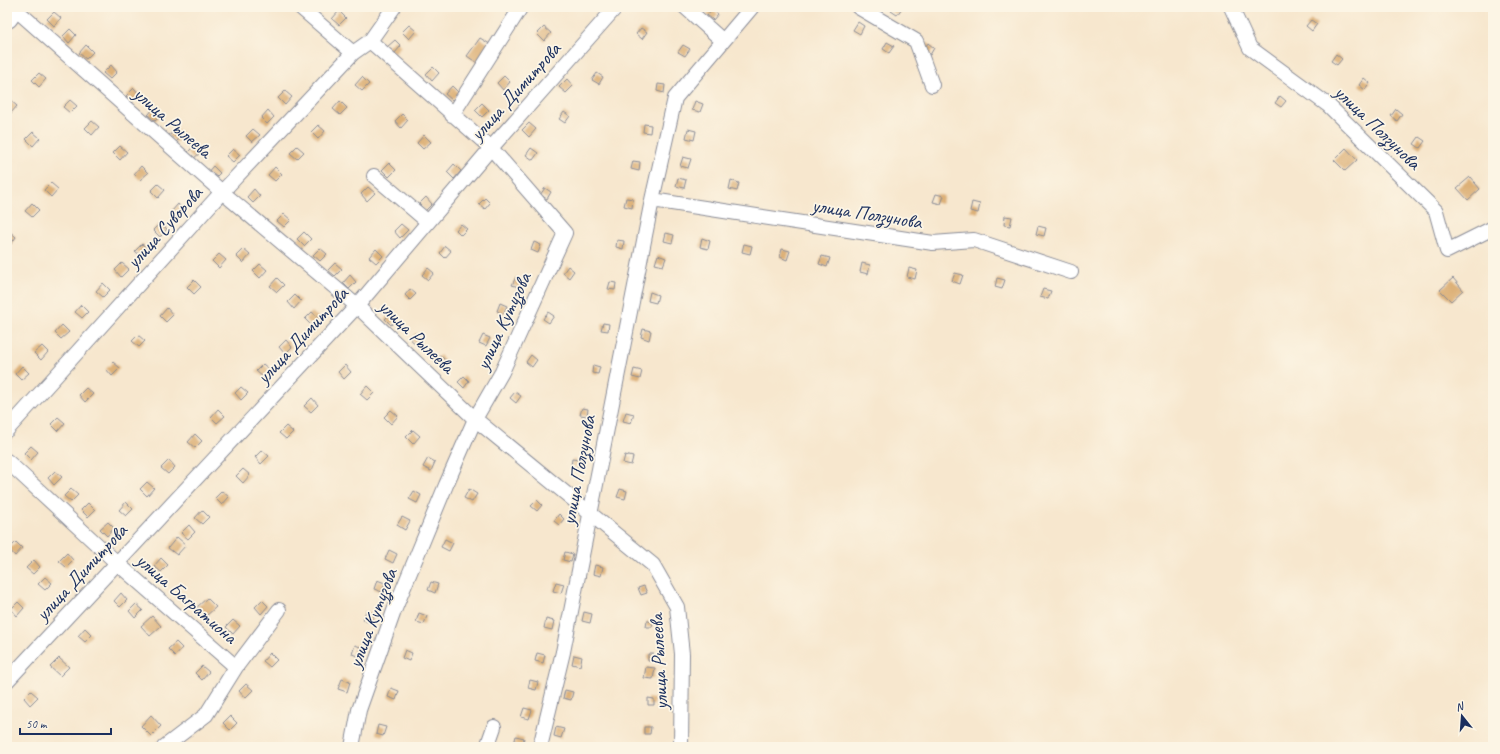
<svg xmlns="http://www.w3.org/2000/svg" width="1500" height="754" font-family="Caveat,sans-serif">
	<rect width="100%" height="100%" fill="#fcf5e5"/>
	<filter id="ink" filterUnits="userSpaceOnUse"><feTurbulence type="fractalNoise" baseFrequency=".025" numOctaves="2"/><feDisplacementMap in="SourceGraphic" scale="8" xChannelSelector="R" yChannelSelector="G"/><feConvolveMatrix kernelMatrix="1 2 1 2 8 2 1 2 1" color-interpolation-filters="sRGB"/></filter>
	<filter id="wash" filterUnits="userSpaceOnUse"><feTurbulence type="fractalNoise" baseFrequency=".012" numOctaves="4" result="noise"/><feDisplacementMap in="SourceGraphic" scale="16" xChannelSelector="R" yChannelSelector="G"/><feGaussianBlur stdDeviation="0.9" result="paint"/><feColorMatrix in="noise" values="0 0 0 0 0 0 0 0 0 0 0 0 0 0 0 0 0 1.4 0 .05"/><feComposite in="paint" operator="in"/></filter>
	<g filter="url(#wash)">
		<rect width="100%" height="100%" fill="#f7e7ce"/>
		<g id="blocks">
			<!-- building -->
			<path fill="#ddb178" d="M893,7L902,8L897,15L891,11Z
				M712,9L718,14L713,20L707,15Z
				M339,11L346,18L339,25L332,19Z
				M54,12L61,18L54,26L47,19Z
				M1311,20L1317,24L1312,31L1306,26Z
				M858,22L864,26L860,34L853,30Z
				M409,25L416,31L409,39L402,32Z
				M544,27L551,33L544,41L537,34Z
				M641,28L647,32L642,39L636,34Z
				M70,29L76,35L69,43L63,36Z
				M480,38L493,46L480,65L467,56Z
				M395,40L401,46L394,54L387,47Z
				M887,42L894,46L889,53L883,49Z
				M928,43L934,48L930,55L923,51Z
				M86,45L93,52L86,59L79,53Z
				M683,45L690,49L685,56L678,52Z
				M1336,54L1342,59L1337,65L1331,61Z
				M111,65L117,72L110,79L103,73Z
				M433,67L439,73L432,81L426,74Z
				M39,73L46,79L39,87L32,80Z
				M597,73L603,77L599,84L592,80Z
				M504,76L510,82L503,90L497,83Z
				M362,77L369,84L362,91L355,85Z
				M1364,78L1370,83L1365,90L1359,85Z
				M567,79L573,86L566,93L559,87Z
				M658,84L665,85L664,93L657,91Z
				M452,86L459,93L452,100L445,94Z
				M134,88L140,95L133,102L126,96Z
				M285,91L292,97L285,105L278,98Z
				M1280,96L1286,101L1281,107L1275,103Z
				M10,100L17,106L11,113L7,109V103Z
				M70,100L77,106L70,113L63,107Z
				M340,101L347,108L340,115L333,109Z
				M695,101L703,104L700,112L692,110Z
				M482,103L489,110L482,117L475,110Z
				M155,107L162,114L155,121L148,115Z
				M1396,109L1402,114L1397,121L1391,116Z
				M268,110L274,117L267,124L261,118Z
				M564,112L570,116L565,123L559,119Z
				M402,114L408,120L401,128L395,121Z
				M92,121L99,127L92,135L85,128Z
				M529,123L536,129L529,137L522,130Z
				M644,124L651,125L650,133L643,132Z
				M318,125L325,131L318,139L311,132Z
				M176,128L183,135L176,142L169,136Z
				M253,129L260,135L252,142L246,136Z
				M688,129L696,131L694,140L686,138Z
				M33,132L40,138L33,146L26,139Z
				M424,135L431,142L423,149L417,143Z
				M1419,137L1425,141L1420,148L1414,144Z
				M120,146L127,152L120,160L113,153Z
				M194,146L201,152L193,159L187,153Z
				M297,146L304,152L297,159L290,153Z
				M531,148L538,153L533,160L526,155Z
				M1346,148L1357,160L1345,171L1334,160Z
				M233,149L240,155L233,162L226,156Z
				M683,157L691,159L688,168L680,166Z
				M633,161L640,162L639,171L631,169Z
				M389,163L396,170L389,177L382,170Z
				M454,164L461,171L454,179L447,172Z
				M141,166L148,173L140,180L134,174Z
				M213,166L220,173L213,180L206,174Z
				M275,167L282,174L275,181L268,175Z
				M1470,177L1480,189L1468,200L1457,188Z
				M678,178L686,180L684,188L676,186Z
				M731,180L739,183L737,191L729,189Z
				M51,183L58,189L51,197L44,190Z
				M158,184L165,190L158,198L151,191Z
				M368,187L375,193L367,201L361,194Z
				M545,188L551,192L547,199L540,195Z
				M254,189L260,196L253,203L247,197Z
				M936,194L944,196L941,204L933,202Z
				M426,197L432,204L425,211L419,204Z
				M485,198L490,203L485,209L479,204Z
				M626,198L633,199L632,208L624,206Z
				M972,202L980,204L978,213L970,211Z
				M32,203L39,210L32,217L25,211Z
				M178,204L184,211L177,218L171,212Z
				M284,214L291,220L284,227L277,221Z
				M1005,216L1012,217L1010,226L1004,225Z
				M160,223L167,229L160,237L153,230Z
				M401,224L408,230L400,238L394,231Z
				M461,224L467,229L461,235L456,230Z
				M1038,226L1046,228L1044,236L1036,234Z
				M9,231L16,237L11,244L7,241V234Z
				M304,232L311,239L304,246L297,239Z
				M666,233L674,235L672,243L664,241Z
				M702,238L710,241L708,249L700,247Z
				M617,240L624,241L623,249L616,247Z
				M534,242L541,245L538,253L531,250Z
				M142,244L149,250L142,257L135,251Z
				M744,244L752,246L750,254L742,252Z
				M445,246L451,251L445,258L440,253Z
				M320,248L327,254L320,261L313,255Z
				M243,249L250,255L243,263L236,256Z
				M376,249L383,256L376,263L369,257Z
				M782,249L790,251L787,260L780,257Z
				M219,254L226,260L219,268L212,261Z
				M658,255L666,258L663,266L655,264Z
				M822,256L830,258L827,267L819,264Z
				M122,263L129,269L121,277L115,270Z
				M335,263L342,269L335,276L328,270Z
				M862,263L870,265L868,274L860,272Z
				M260,264L267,270L260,278L253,271Z
				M568,266L574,271L569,278L563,273Z
				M428,268L434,273L428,280L422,275Z
				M909,268L917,270L915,279L907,277Z
				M955,273L963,275L960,284L952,281Z
				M350,275L356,282L349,289L343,283Z
				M516,277L522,280L519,287L512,285Z
				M277,278L284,285L277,292L270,286Z
				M997,278L1005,280L1002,289L995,287Z
				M1453,278L1463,290L1451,301L1440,290Z
				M194,280L201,287L194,294L187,287Z
				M610,282L616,283L615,290L608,289Z
				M103,283L110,290L103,297L96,291Z
				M410,289L416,294L410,300L405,295Z
				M1043,289L1051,291L1048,299L1040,297Z
				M650,292L658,295L656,303L648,301Z
				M295,295L301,301L294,309L288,302Z
				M500,303L507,306L503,314L497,311Z
				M81,305L88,312L82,318L75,312Z
				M167,308L173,315L166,322L160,316Z
				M312,312L319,318L312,326L305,319Z
				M548,312L554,316L549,323L543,319Z
				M391,313L397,318L391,325L385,319Z
				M603,323L609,324L608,331L601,330Z
				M62,325L69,332L61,339L55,333Z
				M643,329L651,331L649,340L641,337Z
				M416,333L421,338L416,344L410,339Z
				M138,335L145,341L139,347L132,341Z
				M483,335L490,338L486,346L479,343Z
				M286,340L292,347L285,354L279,347Z
				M42,346L48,352L41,360L34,353Z
				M440,355L445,360L440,366L434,361Z
				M531,355L537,360L532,367L526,362Z
				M113,362L120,368L112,376L106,369Z
				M263,364L270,370L263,377L256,371Z
				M345,365L351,372L344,379L338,372Z
				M593,365L600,367L598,374L592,373Z
				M22,366L29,373L21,380L15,374Z
				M634,369L642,371L640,379L632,377Z
				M464,376L469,381L464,388L458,382Z
				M367,386L374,393L367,400L360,394Z
				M241,387L248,393L241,400L235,393Z
				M86,388L93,394L85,402L79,395Z
				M515,392L521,396L516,403L510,398Z
				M312,398L318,405L311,412L304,406Z
				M582,408L588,409L587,416L580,415Z
				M218,409L225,416L217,423L211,417Z
				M391,410L398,416L391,424L384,417Z
				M626,412L634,414L631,423L623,421Z
				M58,417L65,423L58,431L51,424Z
				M286,426L293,432L286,439L279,433Z
				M413,430L420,436L413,444L406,437Z
				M195,434L202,441L195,448L188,442Z
				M31,446L38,452L31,460L24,453Z
				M262,450L269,456L261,464L255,457Z
				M625,455L633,457L631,465L623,463Z
				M428,458L435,462L431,471L423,467Z
				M572,459L579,460L577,468L571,466Z
				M169,460L175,467L168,474L161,468Z
				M243,469L250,475L243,483L236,476Z
				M55,471L62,477L54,485L48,478Z
				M147,482L154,488L147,496L140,489Z
				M71,489L78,495L71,502L64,496Z
				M469,489L477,494L472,502L464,498Z
				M620,489L627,491L625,499L617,497Z
				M222,491L229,497L222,505L215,498Z
				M414,491L421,495L417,503L409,499Z
				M537,500L542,505L537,511L531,506Z
				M126,502L133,509L126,516L119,510Z
				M88,503L95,510L88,517L81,510Z
				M202,510L209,517L202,524L195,518Z
				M559,514L564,519L559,525L554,521Z
				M402,517L410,521L405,530L397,525Z
				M108,522L114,528L107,536L100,529Z
				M189,525L195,532L188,539L181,533Z
				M177,537L186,545L177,555L168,548Z
				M445,539L453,543L449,551L441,547Z
				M16,542L22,548L15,556L9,549Z
				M389,550L397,554L393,563L385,559Z
				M565,552L573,554L571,562L563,560Z
				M67,553L73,560L66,567L59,561Z
				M161,558L168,565L161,572L154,566Z
				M34,560L40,567L33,574L26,568Z
				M595,565L603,567L601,576L593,574Z
				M45,577L52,583L45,590L38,584Z
				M377,580L385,583L382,592L374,589Z
				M431,582L438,584L435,593L428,590Z
				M556,582L564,584L561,593L553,591Z
				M644,586L647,593L641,595L638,588Z
				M121,593L127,600L120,607L114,601Z
				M207,598L216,607L205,617L197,607Z
				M262,600L268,606L261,614L255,607Z
				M18,602L24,608L17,616L11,609Z
				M136,604L143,610L135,618L129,611Z
				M366,611L375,614L371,623L363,620Z
				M584,612L592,614L590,623L582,621Z
				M419,613L427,616L424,624L416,622Z
				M152,616L161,626L150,636L141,626Z
				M546,619L554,621L552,630L544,628Z
				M233,620L240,626L233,634L226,627Z
				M647,621H653L652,627H646Z
				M85,628L92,635L85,642L78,636Z
				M176,642L182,648L175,656L168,649Z
				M355,645L363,648L360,657L352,654Z
				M405,650L412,653L409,661L402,658Z
				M270,653L277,660L270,667L263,661Z
				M537,653L545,655L543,663L535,661Z
				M648,654H654V661H648Z
				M574,655L582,657L580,666L572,664Z
				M59,658L69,667L60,676L50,667Z
				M202,666L209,672L202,680L195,673Z
				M646,667L655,668L653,679L644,678Z
				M342,679L350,682L347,692L338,689Z
				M530,680L538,682L536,690L528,688Z
				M246,684L253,690L245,698L239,691Z
				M391,688L399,691L396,700L388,697Z
				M565,690L573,692L571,700L563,698Z
				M31,691L38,697L30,705L24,698Z
				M648,698L654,699V705H648Z
				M524,708L532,710L529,719L521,717Z
				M151,715L161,726L151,736L141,726Z
				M230,716L237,723L230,730L223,723Z
				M378,725L386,727L383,736L376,734Z
				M556,727L564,729L561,738L554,736Z
				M644,727H651L650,734H644Z
				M516,736L524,738L522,747L514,744Z"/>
		</g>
	</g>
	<g filter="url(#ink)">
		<use href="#blocks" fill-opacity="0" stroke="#898b96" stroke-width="1"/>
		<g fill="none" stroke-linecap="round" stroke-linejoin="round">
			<defs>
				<path id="street" d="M13,7L222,192L357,306L475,419L653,565L677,607L682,654L681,747
					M300,7L353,53
					M685,7L723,41
					M858,7L916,41L932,85
					M1231,7L1250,48L1328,105L1436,211L1447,251L1493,228
					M452,115L521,7
					M374,176L428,222
					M652,200L933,243L974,240L1071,272
					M7,430L222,192L353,53L370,41L394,7
					M7,461L117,563L236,667
					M7,681L357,306L491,148L616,7
					M164,747L206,715L236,667L279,610
					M352,747L359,710L394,611L446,485L475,419L502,372L565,233L491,148L370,41
					M487,747L494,727
					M540,747L563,652L652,200L675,98L752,7"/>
				<path id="primary" d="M7,17L14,7"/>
			</defs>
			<!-- street casing -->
			<use href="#street" stroke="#898b96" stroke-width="16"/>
			<!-- primary casing -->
			<use href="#primary" stroke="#898b96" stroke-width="24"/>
			<!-- street -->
			<use href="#street" stroke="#fff" stroke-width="14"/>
			<!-- primary -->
			<use href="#primary" stroke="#fff" stroke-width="22"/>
		</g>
	</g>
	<g text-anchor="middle" stroke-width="3.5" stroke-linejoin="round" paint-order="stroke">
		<!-- street labels -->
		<g font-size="20" fill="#1b2f5e" stroke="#fcf5e5">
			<text transform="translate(515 91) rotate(-48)" y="7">улица Димитрова</text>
			<text transform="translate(173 122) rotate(41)" y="7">улица Рылеева</text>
			<text transform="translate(1378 127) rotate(44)" y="7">улица Ползунова</text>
			<text transform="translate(867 213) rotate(9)" y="7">улица Ползунова</text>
			<text transform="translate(164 227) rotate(-48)" y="7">улица Суворова</text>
			<text transform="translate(503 321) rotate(-65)" y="7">улица Кутузова</text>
			<text transform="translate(302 335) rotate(-47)" y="7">улица Димитрова</text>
			<text transform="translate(417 336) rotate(44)" y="7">улица Рылеева</text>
			<text transform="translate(578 470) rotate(-79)" y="7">улица Ползунова</text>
			<text transform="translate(81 572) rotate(-47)" y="7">улица Димитрова</text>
			<text transform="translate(187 598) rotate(41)" y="7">улица Багратиона</text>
			<text transform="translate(372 618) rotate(-69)" y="7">улица Кутузова</text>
			<text transform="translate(658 662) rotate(-93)" y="7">улица Рылеева</text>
		</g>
	</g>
	<!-- margin -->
	<rect width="1500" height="754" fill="none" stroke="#fcf5e5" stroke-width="24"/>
	<!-- north arrow -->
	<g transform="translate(1462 716) rotate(343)" stroke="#fcf5e5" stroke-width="3" paint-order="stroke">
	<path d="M0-3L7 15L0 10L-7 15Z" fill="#1b2f5e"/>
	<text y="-6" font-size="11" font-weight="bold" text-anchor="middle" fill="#1b2f5e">N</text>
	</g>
	<!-- scale -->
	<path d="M20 728v6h91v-6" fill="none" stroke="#1b2f5e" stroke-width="2"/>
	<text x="26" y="728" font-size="12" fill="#1b2f5e" stroke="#fcf5e5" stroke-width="3" paint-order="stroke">50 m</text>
</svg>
